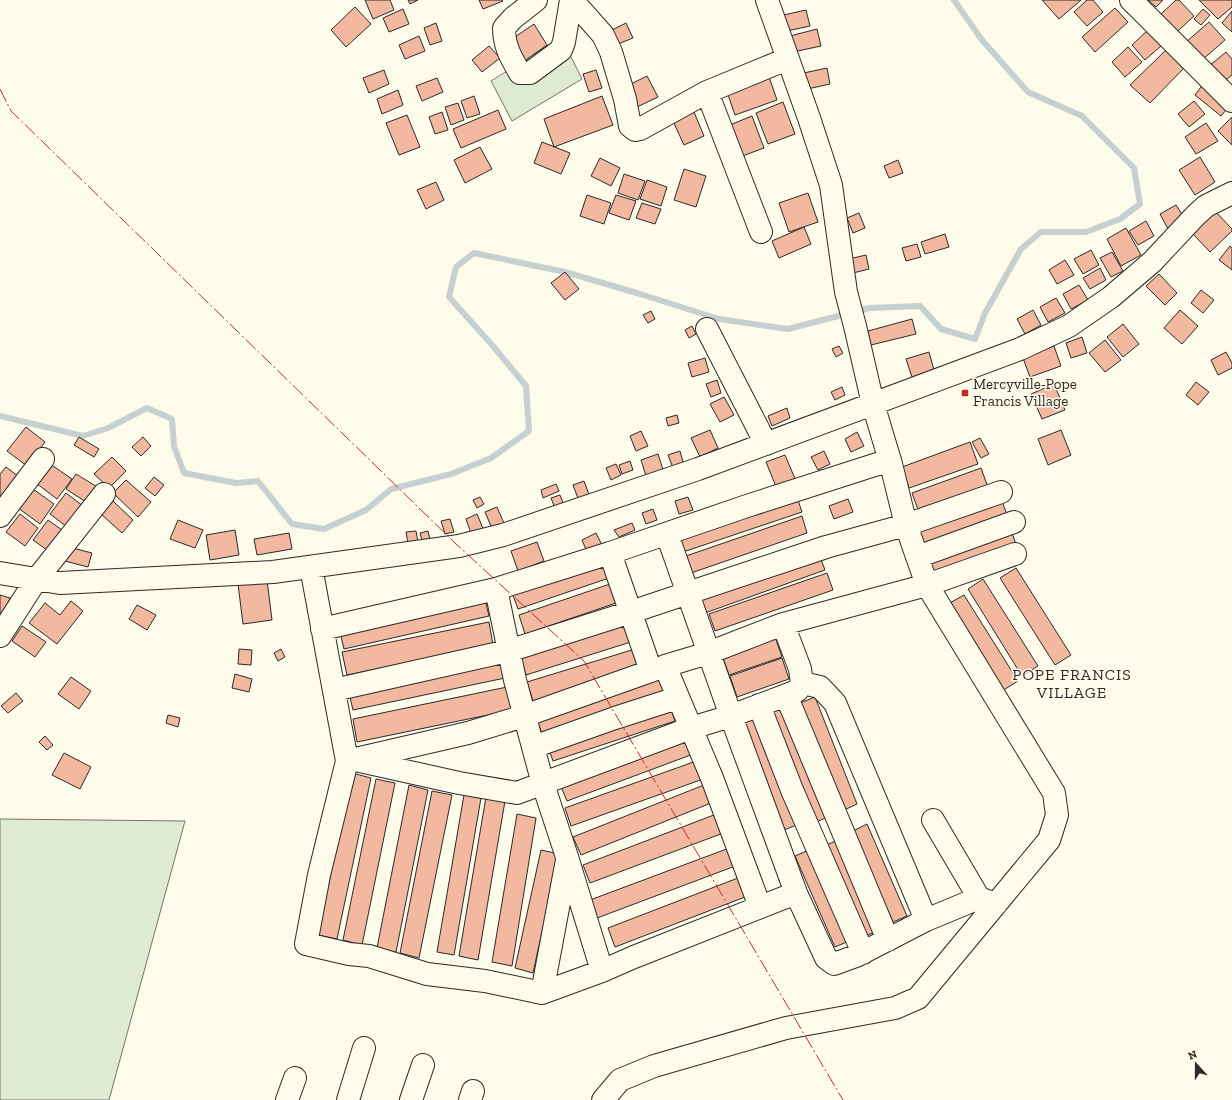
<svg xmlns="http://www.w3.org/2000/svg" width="1232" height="1100" font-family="'Zilla Slab',serif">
	<rect width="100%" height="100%" fill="#fdfbea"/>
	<!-- green -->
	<path fill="#deebd1" stroke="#74746e" d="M561,37L582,79L512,121L491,81Z
		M0,819L185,821L109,1100H0Z"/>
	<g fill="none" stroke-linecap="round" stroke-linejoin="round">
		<!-- stream -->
		<path stroke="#c7d0d0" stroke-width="6" d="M0,416L83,436L108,428L147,408L172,419L174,446L184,473L236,483L258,481L292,524L324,529L366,510L391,489L451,474L491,458L529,431L526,386L493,346L449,297L456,267L474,253L565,272L637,293L719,319L788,329L869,308L920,306L941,329L975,339L985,313L1021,249L1041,232H1086L1120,219L1140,204L1134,168L1082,116L1028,92L982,40L954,0"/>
	</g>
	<!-- building -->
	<path fill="#f2b8a0" stroke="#2b2b2b" d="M365,0H390L394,10L373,19Z
		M408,0H418L410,4Z
		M479,0H502L503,1L483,9Z
		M1042,0H1081L1059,19Z
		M1087,0H1093L1103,12L1087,26L1074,12Z
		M1148,0H1163L1156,7Z
		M1176,0H1179L1194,16L1178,31L1161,14Z
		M1199,0H1232V7L1218,19Z
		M355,7L371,24L346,47L331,30Z
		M1115,8L1128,22L1095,52L1082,37Z
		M403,9L409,24L389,32L383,18Z
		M1203,9L1210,15L1201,25L1194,19Z
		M806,10L810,26L782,32L779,16Z
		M1232,11V32L1222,23Z
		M1209,22L1225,40L1201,61L1185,43Z
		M436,23L442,41L430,45L424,28Z
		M626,23L633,38L618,44L612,30Z
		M534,24L547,45L520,64L506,43Z
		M817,29L821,46L793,52L790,36Z
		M1148,30L1162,45L1145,60L1132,45Z
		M419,36L425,51L405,59L399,45Z
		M489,46L500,58L482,72L472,60Z
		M1128,47L1142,62L1125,77L1112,62Z
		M1167,49L1185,67L1150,103L1130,85Z
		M1226,52L1232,59V75L1222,83L1208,67Z
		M827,68L830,84L803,90L799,74Z
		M384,70L389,84L369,93L363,78Z
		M596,70L602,88L589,92L583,74Z
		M768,74L777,100L735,115L726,89Z
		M647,76L658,97L637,107L627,86Z
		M437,78L443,92L422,101L416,86Z
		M1204,83L1230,105L1221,116L1195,95Z
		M398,90L403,105L382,114L377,99Z
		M474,96L480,114L467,118L461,101Z
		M602,96L613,125L554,147L544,119Z
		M1194,101L1205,114L1189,127L1178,114Z
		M783,102L795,134L768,144L756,113Z
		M458,103L464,120L451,125L445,107Z
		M498,110L506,129L461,148L453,129Z
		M442,112L448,130L435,134L429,117Z
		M694,112L704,136L684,145L673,121Z
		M407,115L420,147L399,155L386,123Z
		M752,116L764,148L737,158L725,127Z
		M1232,117V145L1218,131Z
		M1206,123L1218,141L1196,154L1185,137Z
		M542,142L570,153L561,174L534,163Z
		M480,147L492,169L465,183L454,160Z
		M1200,157L1215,182L1195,195L1179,170Z
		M600,158L620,168L611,186L591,176Z
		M898,160L903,173L889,178L884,166Z
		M684,169L706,176L696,207L674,200Z
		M624,174L645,181L638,200L618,193Z
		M647,180L667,187L661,206L640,199Z
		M436,182L444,200L426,209L417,190Z
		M808,193L818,222L789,232L779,203Z
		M587,195L611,203L604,224L580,216Z
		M616,195L636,201L629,220L609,213Z
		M642,203L661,209L655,224L636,218Z
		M1176,205L1185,219L1168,229L1160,214Z
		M1215,211L1232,229V231L1210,252L1192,233Z
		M859,213L865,228L853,233L847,218Z
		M1146,221L1154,236L1138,245L1129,231Z
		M804,227L811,244L779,258L772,241Z
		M1126,228L1141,255L1121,266L1107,239Z
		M945,234L949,247L925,254L921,242Z
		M917,244L921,257L906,261L902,248Z
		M1230,246L1232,248V270L1219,260Z
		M1091,250L1099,265L1083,274L1074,259Z
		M1112,252L1123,271L1111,277L1100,258Z
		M866,255L869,269L853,273L849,259Z
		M1065,260L1074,275L1057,284L1049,270Z
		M1100,268L1106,280L1090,289L1083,278Z
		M565,272L579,289L565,300L551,283Z
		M1159,274L1177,293L1165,305L1146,286Z
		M1079,285L1088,300L1071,309L1063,294Z
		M1201,290L1214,300L1203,313L1191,303Z
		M1056,298L1065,313L1048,322L1040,307Z
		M1033,310L1041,325L1025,334L1017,319Z
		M1180,310L1198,326L1182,344L1164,328Z
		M651,311L655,319L648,323L643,315Z
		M912,319L916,334L871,345L868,331Z
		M1123,324L1139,344L1123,357L1107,337Z
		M692,326L696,334L689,338L685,330Z
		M1082,337L1087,353L1071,358L1066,343Z
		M1105,340L1121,360L1105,372L1089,353Z
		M839,346L843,353L836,357L832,349Z
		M1054,346L1061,366L1030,377L1023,358Z
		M929,352L934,370L912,377L906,359Z
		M1226,352L1232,363V368L1218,375L1211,360Z
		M705,358L709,372L692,377L688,363Z
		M717,380L721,393L711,397L706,384Z
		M1196,382L1209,392L1198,405L1186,395Z
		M1054,384L1065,410L1042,419L1031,394Z
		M842,387L845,395L835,400L831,392Z
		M724,397L734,415L720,422L710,404Z
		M787,408L790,418L772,426L768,416Z
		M677,415L679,423L668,426L666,418Z
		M26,427L45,442L27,466L7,451Z
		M710,430L718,448L700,457L691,438Z
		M1061,430L1071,455L1048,465L1038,439Z
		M641,431L648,446L636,451L630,436Z
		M857,432L864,446L851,452L845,439Z
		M79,437L99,449L94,457L74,445Z
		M143,437L151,446L141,456L132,447Z
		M980,438L989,454L981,458L972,442Z
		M970,442L978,464L909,488L902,467Z
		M680,451L684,465L673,468L668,455Z
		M824,451L830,464L818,470L811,457Z
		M658,454L664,473L647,479L641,460Z
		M785,455L796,481L777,489L766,462Z
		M112,457L126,471L109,488L94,474Z
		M630,461L633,470L622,474L619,465Z
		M50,464L72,479L57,499L36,483Z
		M616,464L621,475L611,480L606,468Z
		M6,467L22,479L0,505V474Z
		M981,468L989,490L920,515L912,493Z
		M76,474L99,488L89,504L66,489Z
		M154,477L164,485L155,496L145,488Z
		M126,480L151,502L138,517L113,493Z
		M584,481L590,497L579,501L573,485Z
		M556,484L559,491L543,498L541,490Z
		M33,489L54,504L40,524L18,508Z
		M66,493L87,509L71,530L50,514Z
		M796,494L802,512L683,552L677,534Z
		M560,495L565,508L556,511L551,498Z
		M480,497L484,504L477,508L473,500Z
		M688,497L693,510L679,514L675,501Z
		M848,499L853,512L834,519L829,506Z
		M1001,499L1010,522L926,552L918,529Z
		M113,501L133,520L122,533L101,514Z
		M497,507L506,528L494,533L485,512Z
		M653,509L657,520L646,524L642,513Z
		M20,514L38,528L25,546L6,532Z
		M477,514L484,531L472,536L466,519Z
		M802,516L807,533L691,573L686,556Z
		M450,519L454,532L445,534L441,521Z
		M48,520L69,535L54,555L33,540Z
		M178,520L203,530L195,548L170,539Z
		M632,523L635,530L619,537L614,530Z
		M1010,527L1018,550L935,580L927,558Z
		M235,530L239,555L210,560L206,535Z
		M416,531L418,542L408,544L406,532Z
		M428,531L431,544L423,545L420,533Z
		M289,533L292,549L257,555L254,539Z
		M596,533L602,545L587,552L582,540Z
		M537,542L544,561L518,571L511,551Z
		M65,546L92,553L88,567L61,560Z
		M819,554L825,570L705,613L699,597Z
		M605,558L612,577L518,609L511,590Z
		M1016,568L1071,655L1055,665L1000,578Z
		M827,573L833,590L715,631L709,614Z
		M983,579L1038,666L1022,676L968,589Z
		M267,580L272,620L243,624L238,584Z
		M613,583L619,602L525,634L519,615Z
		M0,595L10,598L4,618L0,617Z
		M964,595L1018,681L1002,691L948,604Z
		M485,599L489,616L344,649L340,632Z
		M71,601L83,611L57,644L29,623L45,603L60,615Z
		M137,605L156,615L147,630L129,619Z
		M489,622L493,645L347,675L342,652Z
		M628,622L634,641L526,675L520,655Z
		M22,626L46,642L35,657L12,641Z
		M774,634L782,657L729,675L721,652Z
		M239,649L252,650L251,665L238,664Z
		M281,649L285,657L278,661L274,653Z
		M635,649L641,668L533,701L527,682Z
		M501,656L505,678L353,710L348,689Z
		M782,658L789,679L737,697L730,676Z
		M235,674L252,679L249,692L232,688Z
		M71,677L91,691L79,709L58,694Z
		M659,677L666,696L544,739L537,720Z
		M507,687L512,710L357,742L353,719Z
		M16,693L23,701L8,713L1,706Z
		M815,697L857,804L842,811L800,703Z
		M782,706L830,816L814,823L766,713Z
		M670,707L675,721L553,761L548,747Z
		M168,715L180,718L178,727L166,723Z
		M757,716L799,824L784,830L741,722Z
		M689,734L696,753L567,801L559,782Z
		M45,736L53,745L47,750L39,742Z
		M64,753L91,767L80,789L52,775Z
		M699,760L706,778L571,826L565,808Z
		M352,773L371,778L337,939L318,935Z
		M376,779L395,783L362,945L343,940Z
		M709,783L716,801L581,855L573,837Z
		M409,785L428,790L396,952L377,948Z
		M432,791L452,795L419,958L400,953Z
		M464,795L481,798L454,955L437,952Z
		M486,797L505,801L478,960L459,956Z
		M719,813L726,832L590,883L583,865Z
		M517,814L536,818L512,966L492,962Z
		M867,824L907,916L893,922L853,831Z
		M838,840L877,931L863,937L824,846Z
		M732,847L738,865L597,918L590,900Z
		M541,850L559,854L533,973L515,968Z
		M809,850L849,941L835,947L795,856Z
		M738,878L745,897L615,947L608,928Z"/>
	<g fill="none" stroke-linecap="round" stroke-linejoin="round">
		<defs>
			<path id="minor" d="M536,0L513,18L504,28C504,46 511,58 520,73H530L561,50L564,42L571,0
				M572,0L603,35L611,52L625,99L630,126L635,130L640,129L707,92L787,59
				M1131,0L1232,101
				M707,92L761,232
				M707,329L766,444
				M0,516L43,459
				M667,534L731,716L796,893L826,958L834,964L856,956L926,920L979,898L996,904
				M610,553L747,506L890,460
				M917,557L1014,522
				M311,567L347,761L319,875L306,944L349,954L369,956L427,974L485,981L542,993L602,971L634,957L796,893
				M0,573L60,583L273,572L459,546L503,535L698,469L1020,349L1069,326L1111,297L1152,262L1196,215L1206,206L1232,193
				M496,589L515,680L543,784L567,857L602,971
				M322,629L496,589L610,553L651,671
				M0,636L36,580L104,494
				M665,666L712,778L760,907
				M802,683L820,687L835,703L926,920
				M334,690L508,651L631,612L826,547L906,525L1001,492
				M786,695L888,940
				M759,705L792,790L863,953
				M533,747L615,718L677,698
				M347,761L468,733L524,716L665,666L708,653L783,624L927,585L1015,554
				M360,761L459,783L517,793L691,728L731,716L797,691L802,683L800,669L783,624
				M933,820L979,898
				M542,993L567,860
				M287,1100L295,1078
				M348,1100L364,1048
				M411,1100L423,1065
				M470,1100L473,1091
				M603,1100L620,1080L654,1066L786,1028L895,1008L918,998L1049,840L1057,815L1054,793L927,585L906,525L891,464L873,404L855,326L846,292L831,185L809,118L767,0"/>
		</defs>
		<!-- minor casing -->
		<use href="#minor" stroke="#2b2b2b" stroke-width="24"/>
		<!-- minor -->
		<use href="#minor" stroke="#fdfbea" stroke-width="22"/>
		<!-- power -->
		<path stroke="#c62828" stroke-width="1" stroke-dasharray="14 3 2 3" stroke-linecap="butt" d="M0,89L11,111L455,543L584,661L843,1100"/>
	</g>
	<!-- markers -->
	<rect fill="#c62828" stroke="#fdfbea" stroke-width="1.5" x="961" y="389" width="8" height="8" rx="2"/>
	<g text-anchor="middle" stroke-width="3" stroke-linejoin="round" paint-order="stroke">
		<!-- poi labels -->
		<g font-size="15" fill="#2b2b2b" stroke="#fdfbea" text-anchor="start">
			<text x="973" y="389">Mercyville-Pope<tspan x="973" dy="17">Francis Village</tspan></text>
		</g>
		<!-- neighbourhood labels -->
		<g font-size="16" letter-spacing="1" fill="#2b2b2b" stroke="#fdfbea">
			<text x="1072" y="680">POPE FRANCIS<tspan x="1072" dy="18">VILLAGE</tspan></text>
		</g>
	</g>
	<!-- north arrow -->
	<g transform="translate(1196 1064) rotate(339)" stroke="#fdfbea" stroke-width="3" paint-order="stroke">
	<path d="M0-3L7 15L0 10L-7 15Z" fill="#2b2b2b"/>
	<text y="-6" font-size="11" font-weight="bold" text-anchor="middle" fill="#2b2b2b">N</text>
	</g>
</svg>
